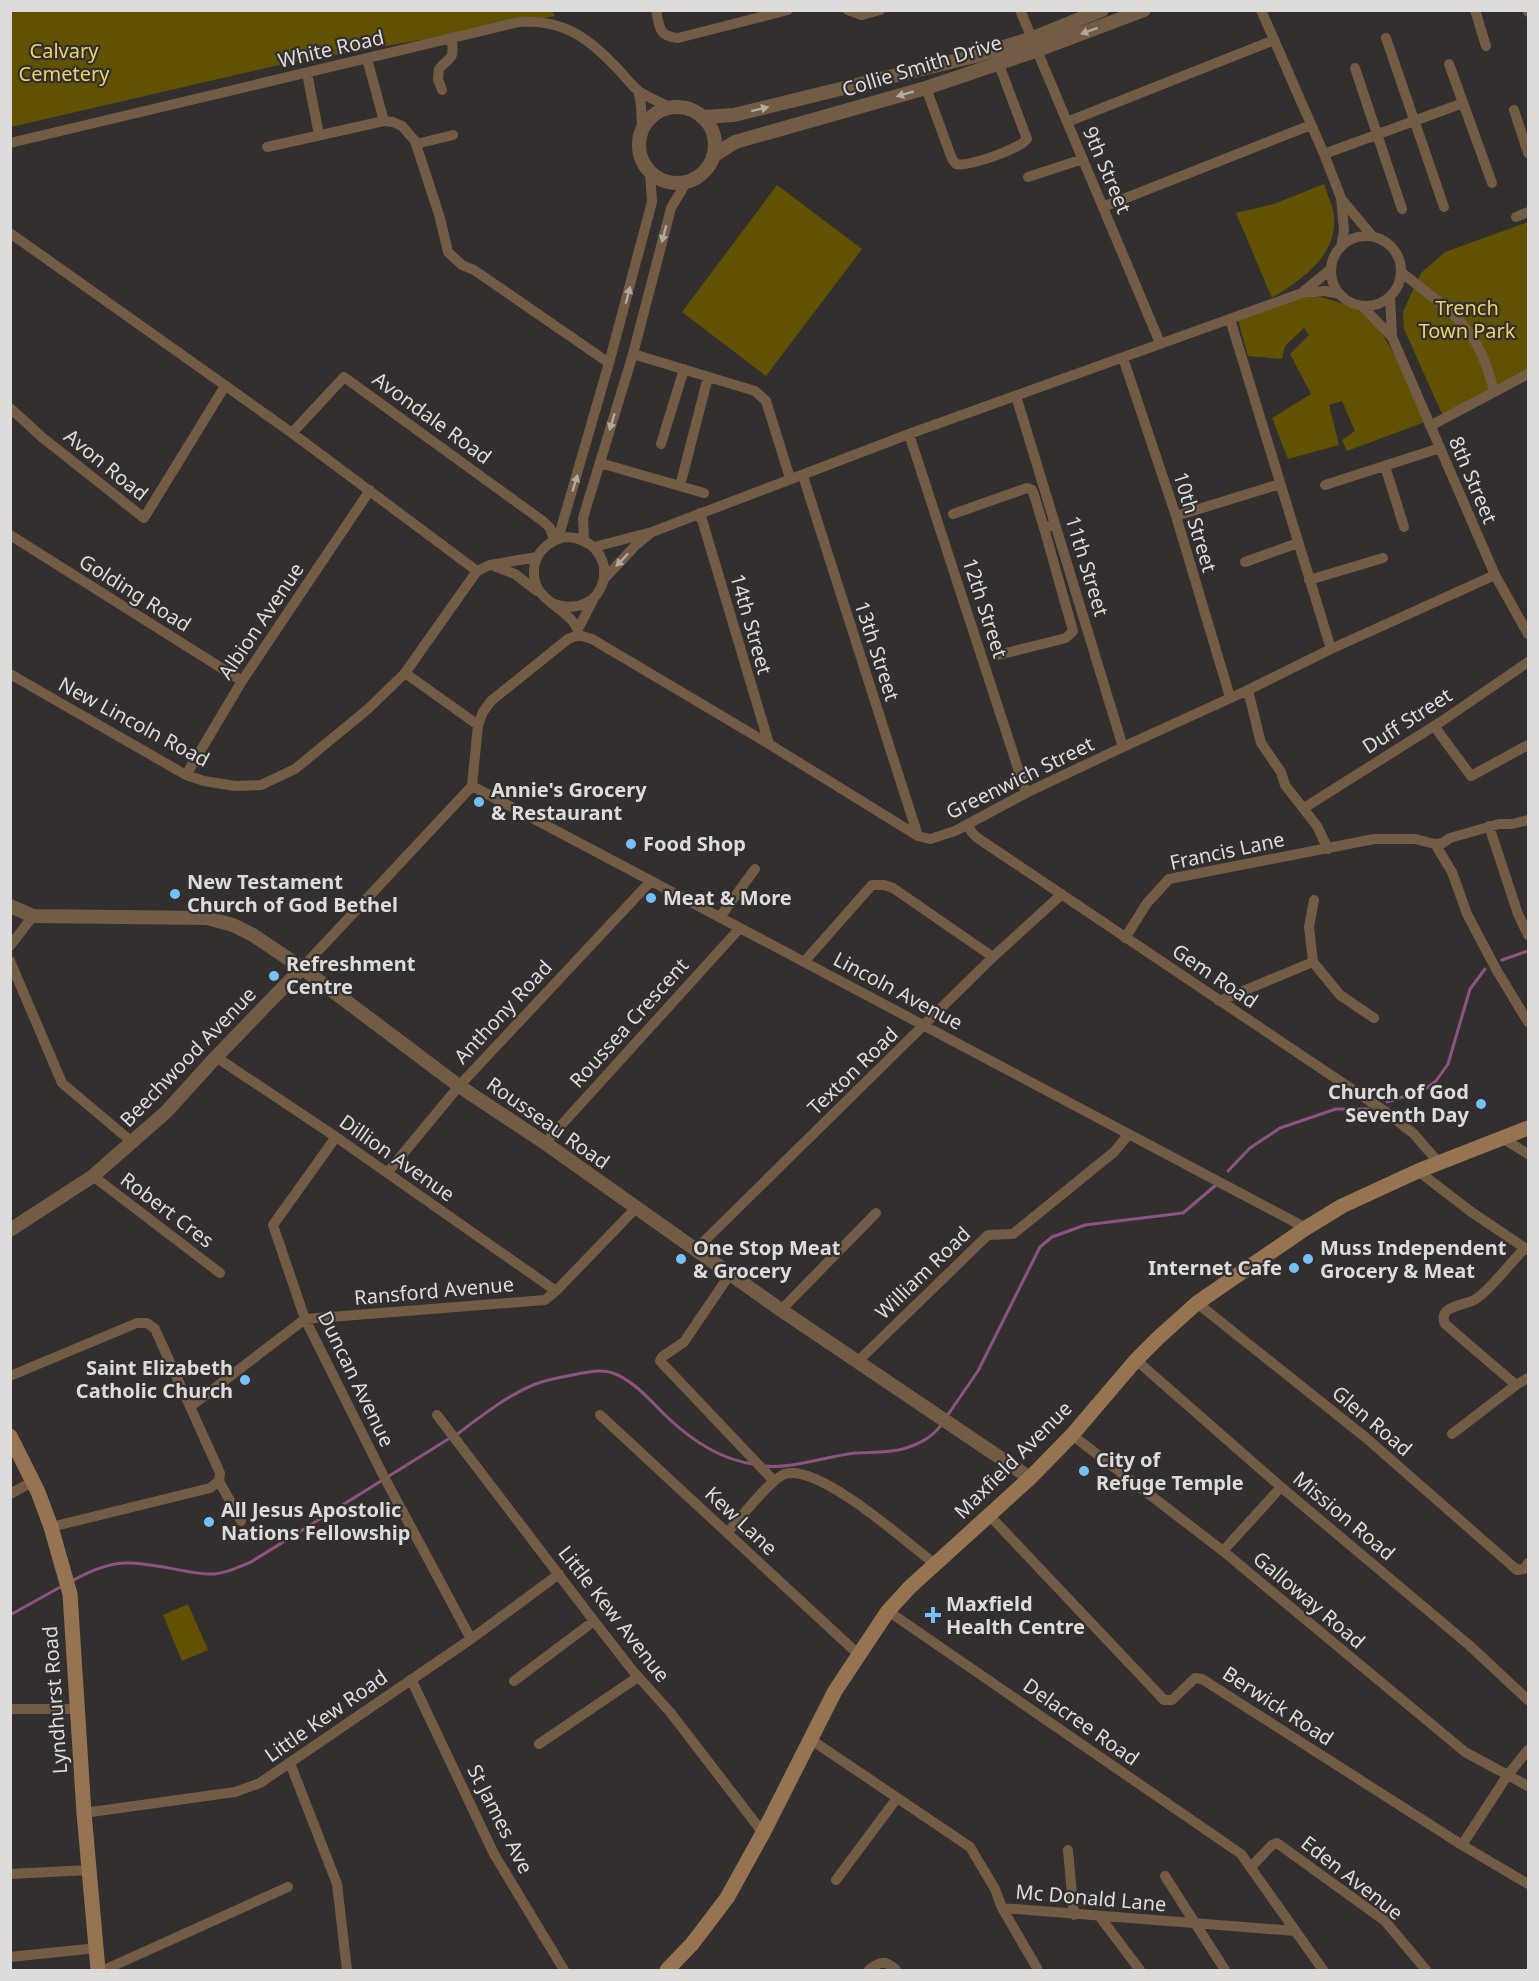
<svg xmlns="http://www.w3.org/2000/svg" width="1539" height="1981" font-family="'Noto Sans',sans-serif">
	<rect width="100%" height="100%" fill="#322f2e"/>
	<!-- green -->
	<path fill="#605103" d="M551,10L555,16L279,65L11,127L10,11Z
		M1324,184C1327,194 1333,206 1334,216C1337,257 1302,279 1272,298L1236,213L1274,204Z
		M777,185L862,249L766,376L682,312Z
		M1528,222V375L1442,414L1404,329L1403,312L1411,294L1421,273L1445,252Z
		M1320,297C1337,302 1358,306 1371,319C1393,344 1411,391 1425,422L1347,451L1342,440L1355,431L1342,401L1329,405L1339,445L1288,459L1272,418L1311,394L1290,354L1309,335L1304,328L1285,346L1282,359L1248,356L1237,317L1296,298Z
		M188,1604L208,1650L182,1661L163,1615Z"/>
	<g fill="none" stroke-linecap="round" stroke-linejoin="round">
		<!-- stream -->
		<path stroke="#8b5380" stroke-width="3" d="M1502,960L1528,951
			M1387,1102L1424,1090L1436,1081L1448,1064L1470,989L1485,969
			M1228,1171L1250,1148L1280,1128L1336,1109H1369
			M947,1416L978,1371L1040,1247L1052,1237L1085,1225L1183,1213L1216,1185
			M456,1435C480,1417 505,1397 533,1385C547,1379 562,1377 577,1374C590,1372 601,1369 613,1373C633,1380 652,1402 666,1416C690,1439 721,1460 754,1464
			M763,1466C794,1469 826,1456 856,1453C872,1452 888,1453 903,1449C919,1444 932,1438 942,1424
			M72,1581C88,1572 106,1564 124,1563C152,1562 179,1572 207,1574C222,1575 237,1568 251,1562L450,1438
			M10,1615L64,1585"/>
		<!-- minor -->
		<path stroke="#725c46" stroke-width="10" d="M656,10C660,28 658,36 678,38L788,10
			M848,10L862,15L880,10
			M1020,10L1160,343
			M1261,10L1324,154L1341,198L1344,230L1341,247
			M1475,10L1486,46
			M1528,10V12
			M1386,38L1444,207
			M367,59L384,121
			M1449,64L1492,183
			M1355,68L1402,209
			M307,73L319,135
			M926,88L952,159L956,164C968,167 1020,149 1027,139L998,62
			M442,90L438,79L439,69C451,54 454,63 452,39
			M638,91L641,105L642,128
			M1514,110L1528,153
			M1067,122L1274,40
			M10,143L519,22C561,19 586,36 614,65C623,73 630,85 640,92C649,98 660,102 669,107
			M416,144L453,135
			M267,147L384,121L393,122L402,126L415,141L440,218L448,252L462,265L474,270L609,363
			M1324,154L1463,103
			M1028,177L1083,159
			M1343,201L1372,236
			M1103,207L1311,125
			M1516,217L1528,212
			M10,233L292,433L477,571
			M1331 271a35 35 0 1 1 70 0a35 35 0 1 1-70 0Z
			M1401,272C1451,312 1479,326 1494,392
			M1304,291L1331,269
			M1390,297L1392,337L1495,575L1528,634
			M1363,307L1392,337
			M1230,319L1331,649
			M633,354L755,391L766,401L790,478
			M1123,358L1176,516L1230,697
			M1016,396L1123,747
			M10,408L43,438L144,518L225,386
			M1430,426L1528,374
			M292,433L344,377L544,522L550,528L554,540
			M909,434L1026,793
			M661,444L684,369
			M600,463L704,493
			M1385,466L1404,527
			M803,476L918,836
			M1325,485L1440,448
			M680,486L708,377
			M700,513L769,744
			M953,514L1027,488L1032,490L1034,495L1044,528
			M1176,516L1280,484
			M652,532L909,434L1302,293L1325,291L1340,294
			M10,535L242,681
			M558,539L609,363L652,202L650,172
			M584,540L583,518L633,354L671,208L687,181
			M594,547L652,532L635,546L604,579
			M1245,562L1298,543
			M494,566L515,574L537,591
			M477,571L490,565L537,557
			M1309,580L1383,558
			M551,603C608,624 624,549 575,538C566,536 557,538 549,544C539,551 533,562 534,575C535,604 574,608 579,635
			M578,629L593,600
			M579,635L592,639L769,744L918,836L930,839L955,831L1026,793L1123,747L1248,690L1331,649L1495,575
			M998,655L1066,638L1073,631L1044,528L1055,524
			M405,673L478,725
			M10,674L186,775L204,781L235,786L261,785L295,769L368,709L405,673L477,571
			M1248,690L1261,743L1281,772L1285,785L1317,826L1328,849
			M1434,726L1471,776L1528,745
			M186,775L242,681L370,490
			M472,786L1306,1228
			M1304,808L1442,721L1528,662
			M969,825C970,834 978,838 985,843L1386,1112L1414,1134L1439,1163
			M1489,826L1518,914L1528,935
			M1435,844L1443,843L1450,838L1499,824H1512L1528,820
			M1314,900L1309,927L1313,962L1340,995L1374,1018
			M720,917L755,869
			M1125,938L1147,903L1169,879L1374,839H1415L1435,844L1452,872L1467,914L1496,969L1528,1022
			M10,946L33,916
			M10,961L62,1083L132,1142
			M804,962L872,885H884L893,888L993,957
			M302,968L472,786L478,725L483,712L491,701L568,639L579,635
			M1219,1001L1313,962
			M216,1057L336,1137L556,1291
			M336,1137L273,1225L305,1319L383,1475L471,1639
			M1502,1138L1528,1154
			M545,1143L740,928
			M1418,1171L1470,1211L1528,1250
			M387,1173L459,1086L651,881
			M93,1176L220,1273
			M695,1250L993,957L1062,894
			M730,1274L684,1342L662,1357L660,1361L774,1481
			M1197,1303L1365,1437L1517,1570L1524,1569L1528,1563
			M781,1310L876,1213
			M1136,1360L1281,1487L1469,1645L1528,1700
			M857,1362L988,1235L1013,1234L1114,1152L1129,1134
			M10,1376L137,1323H147L155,1329L220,1473L219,1481L210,1488L51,1527
			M1516,1385L1445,1324C1437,1305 1465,1306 1476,1299C1493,1287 1510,1263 1525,1248
			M190,1407L305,1319L545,1300L556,1291L636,1208
			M437,1415L594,1621L633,1671L670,1712L763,1833
			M600,1415L858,1654
			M1452,1434L1516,1385L1528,1378
			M1072,1435L1223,1551L1465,1752L1528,1786
			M219,1481L241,1521
			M10,1494L32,1482
			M989,1515L1164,1700H1172L1195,1678L1202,1679L1462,1845L1528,1884
			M727,1533C739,1520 770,1479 785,1474C819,1463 907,1543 935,1564
			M1223,1551L1281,1487
			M888,1611L1241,1854L1323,1970
			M411,1679L494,1854L564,1970
			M514,1681L594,1621
			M10,1709H77
			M810,1739L970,1847L995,1889L1002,1908L1295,1931
			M539,1744L638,1677
			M290,1763L337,1884L347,1970
			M84,1813L235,1792L260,1783L471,1639L559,1574
			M1462,1845L1507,1776L1528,1750
			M1068,1850L1074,1915
			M1251,1867L1272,1845L1277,1843L1385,1921L1426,1970
			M10,1874L90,1870
			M1165,1876L1225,1970
			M836,1880L897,1798
			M1002,1908L1037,1968
			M1100,1917L1140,1970
			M10,1957L97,1948
			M104,1970L288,1887
			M869,1970C879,1961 886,1960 896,1970"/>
		<!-- tertiary -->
		<path stroke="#725c46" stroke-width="14" d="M639 145a38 38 0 1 1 76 0a38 38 0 1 1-76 0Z
			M702,117L734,115L975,56L1033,38L1102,10
			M713,156L735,142L926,88L1038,50L1144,10
			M10,906L33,916L207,918L233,925L253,935L302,968L459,1086L545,1143L781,1310L1030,1478
			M10,1230L93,1176L166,1112L216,1057L302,968"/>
		<!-- secondary -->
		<path stroke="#967451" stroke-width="15" d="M10,1436L38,1492L51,1527L70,1594L84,1813L98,1970
			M667,1970L692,1944L727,1898L763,1833L835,1691L888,1611L910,1587L1030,1478L1072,1435L1136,1360L1159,1337L1197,1303L1306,1228L1342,1206L1418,1171L1528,1128"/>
	</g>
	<!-- one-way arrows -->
	<defs><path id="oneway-solid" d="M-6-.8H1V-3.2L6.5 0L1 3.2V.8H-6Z" transform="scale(1.5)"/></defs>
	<g fill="#b2a99f">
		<use href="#oneway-solid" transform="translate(1089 31) rotate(160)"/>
		<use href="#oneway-solid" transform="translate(905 94) rotate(164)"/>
		<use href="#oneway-solid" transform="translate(760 109) rotate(-14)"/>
		<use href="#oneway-solid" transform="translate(664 234) rotate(105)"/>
		<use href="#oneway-solid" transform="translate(628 295) rotate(-75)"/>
		<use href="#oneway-solid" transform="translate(612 422) rotate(107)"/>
		<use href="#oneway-solid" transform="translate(575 483) rotate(-73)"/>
		<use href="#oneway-solid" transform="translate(622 560) rotate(134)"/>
	</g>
	<!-- markers -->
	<g fill="#75c0f6" stroke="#322f2e" stroke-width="2">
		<circle cx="479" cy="802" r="6"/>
		<circle cx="631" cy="844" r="6"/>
		<circle cx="175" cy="894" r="6"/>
		<circle cx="651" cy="898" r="6"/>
		<circle cx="274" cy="976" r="6"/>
		<circle cx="1481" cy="1104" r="6"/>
		<circle cx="681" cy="1259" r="6"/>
		<circle cx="1308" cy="1259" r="6"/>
		<circle cx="1294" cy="1268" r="6"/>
		<circle cx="245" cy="1380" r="6"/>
		<circle cx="1084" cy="1471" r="6"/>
		<circle cx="209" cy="1522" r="6"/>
		<path d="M930 1606h6v6h6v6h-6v6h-6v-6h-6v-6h6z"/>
	</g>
	<g text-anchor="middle" stroke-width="4.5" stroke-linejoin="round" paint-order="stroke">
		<!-- street labels -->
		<g font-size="20" fill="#dddcdb" stroke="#322f2e">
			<text transform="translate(331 49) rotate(-13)" y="7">White Road</text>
			<text transform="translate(922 66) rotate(-17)" y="7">Collie Smith Drive</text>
			<text transform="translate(1107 170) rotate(67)" y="7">9th Street</text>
			<text transform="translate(432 418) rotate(36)" y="7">Avondale Road</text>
			<text transform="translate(106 465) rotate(39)" y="7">Avon Road</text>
			<text transform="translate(1473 480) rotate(67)" y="7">8th Street</text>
			<text transform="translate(1195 522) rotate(73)" y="7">10th Street</text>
			<text transform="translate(1087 566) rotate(73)" y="7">11th Street</text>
			<text transform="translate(135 593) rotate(32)" y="7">Golding Road</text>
			<text transform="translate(985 608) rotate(72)" y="7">12th Street</text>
			<text transform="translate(261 621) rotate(-56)" y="7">Albion Avenue</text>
			<text transform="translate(751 624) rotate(74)" y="7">14th Street</text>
			<text transform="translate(877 651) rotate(72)" y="7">13th Street</text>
			<text transform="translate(1407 721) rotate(-33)" y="7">Duff Street</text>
			<text transform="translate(134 722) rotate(28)" y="7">New Lincoln Road</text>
			<text transform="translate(1020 778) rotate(-26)" y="7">Greenwich Street</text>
			<text transform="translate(1227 851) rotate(-12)" y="7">Francis Lane</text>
			<text transform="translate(1215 976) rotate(34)" y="7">Gem Road</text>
			<text transform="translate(898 991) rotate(28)" y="7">Lincoln Avenue</text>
			<text transform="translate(503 1012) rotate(-47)" y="7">Anthony Road</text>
			<text transform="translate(629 1023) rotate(-48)" y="7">Roussea Crescent</text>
			<text transform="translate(188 1057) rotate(-46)" y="7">Beechwood Avenue</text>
			<text transform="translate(853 1071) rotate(-44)" y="7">Texton Road</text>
			<text transform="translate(548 1123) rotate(35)" y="7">Rousseau Road</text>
			<text transform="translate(397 1158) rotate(35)" y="7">Dillion Avenue</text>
			<text transform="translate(167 1210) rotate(37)" y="7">Robert Cres</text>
			<text transform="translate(923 1273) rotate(-44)" y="7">William Road</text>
			<text transform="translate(434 1291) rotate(-5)" y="7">Ransford Avenue</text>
			<text transform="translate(356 1379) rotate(64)" y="7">Duncan Avenue</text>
			<text transform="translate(1372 1421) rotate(40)" y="7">Glen Road</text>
			<text transform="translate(1013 1460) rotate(-45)" y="7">Maxfield Avenue</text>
			<text transform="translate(1344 1516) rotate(40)" y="7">Mission Road</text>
			<text transform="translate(741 1521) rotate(43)" y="7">Kew Lane</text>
			<text transform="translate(1309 1600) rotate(40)" y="7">Galloway Road</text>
			<text transform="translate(614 1614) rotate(52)" y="7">Little Kew Avenue</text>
			<text transform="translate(55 1700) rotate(-94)" y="7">Lyndhurst Road</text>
			<text transform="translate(1278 1706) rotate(33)" y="7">Berwick Road</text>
			<text transform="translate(326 1716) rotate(-35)" y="7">Little Kew Road</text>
			<text transform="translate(1081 1722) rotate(35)" y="7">Delacree Road</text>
			<text transform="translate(500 1819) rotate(63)" y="7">St James Ave</text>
			<text transform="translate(1352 1878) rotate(38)" y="7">Eden Avenue</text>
			<text transform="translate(1091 1898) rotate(5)" y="7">Mc Donald Lane</text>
		</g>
		<!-- park labels -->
		<g font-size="20" fill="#ead26b" stroke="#322f2e">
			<text x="64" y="58">Calvary<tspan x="64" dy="23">Cemetery</tspan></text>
			<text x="1467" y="315">Trench<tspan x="1467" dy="23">Town Park</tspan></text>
		</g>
		<!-- poi labels -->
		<g font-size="20" font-weight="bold" fill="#dddcdb" stroke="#322f2e" text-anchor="start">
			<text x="491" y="797">Annie's Grocery<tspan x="491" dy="23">&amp; Restaurant</tspan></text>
			<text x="643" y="851">Food Shop</text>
			<text x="187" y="889">New Testament<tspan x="187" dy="23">Church of God Bethel</tspan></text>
			<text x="663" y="905">Meat &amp; More</text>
			<text x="286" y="971">Refreshment<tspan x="286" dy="23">Centre</tspan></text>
			<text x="1469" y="1099" text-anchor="end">Church of God<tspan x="1469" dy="23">Seventh Day</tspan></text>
			<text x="693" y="1255">One Stop Meat<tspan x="693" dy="23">&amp; Grocery</tspan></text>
			<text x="1320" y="1255">Muss Independent<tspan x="1320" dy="23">Grocery &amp; Meat</tspan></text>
			<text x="1282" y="1275" text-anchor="end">Internet Cafe</text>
			<text x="233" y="1375" text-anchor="end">Saint Elizabeth<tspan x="233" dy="23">Catholic Church</tspan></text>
			<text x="1096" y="1467">City of<tspan x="1096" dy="23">Refuge Temple</tspan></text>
			<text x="221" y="1517">All Jesus Apostolic<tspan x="221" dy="23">Nations Fellowship</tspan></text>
			<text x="946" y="1611">Maxfield<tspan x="946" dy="23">Health Centre</tspan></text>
		</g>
	</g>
	<!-- border -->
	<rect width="1539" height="1981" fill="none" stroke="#dddcdb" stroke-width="24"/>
</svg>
